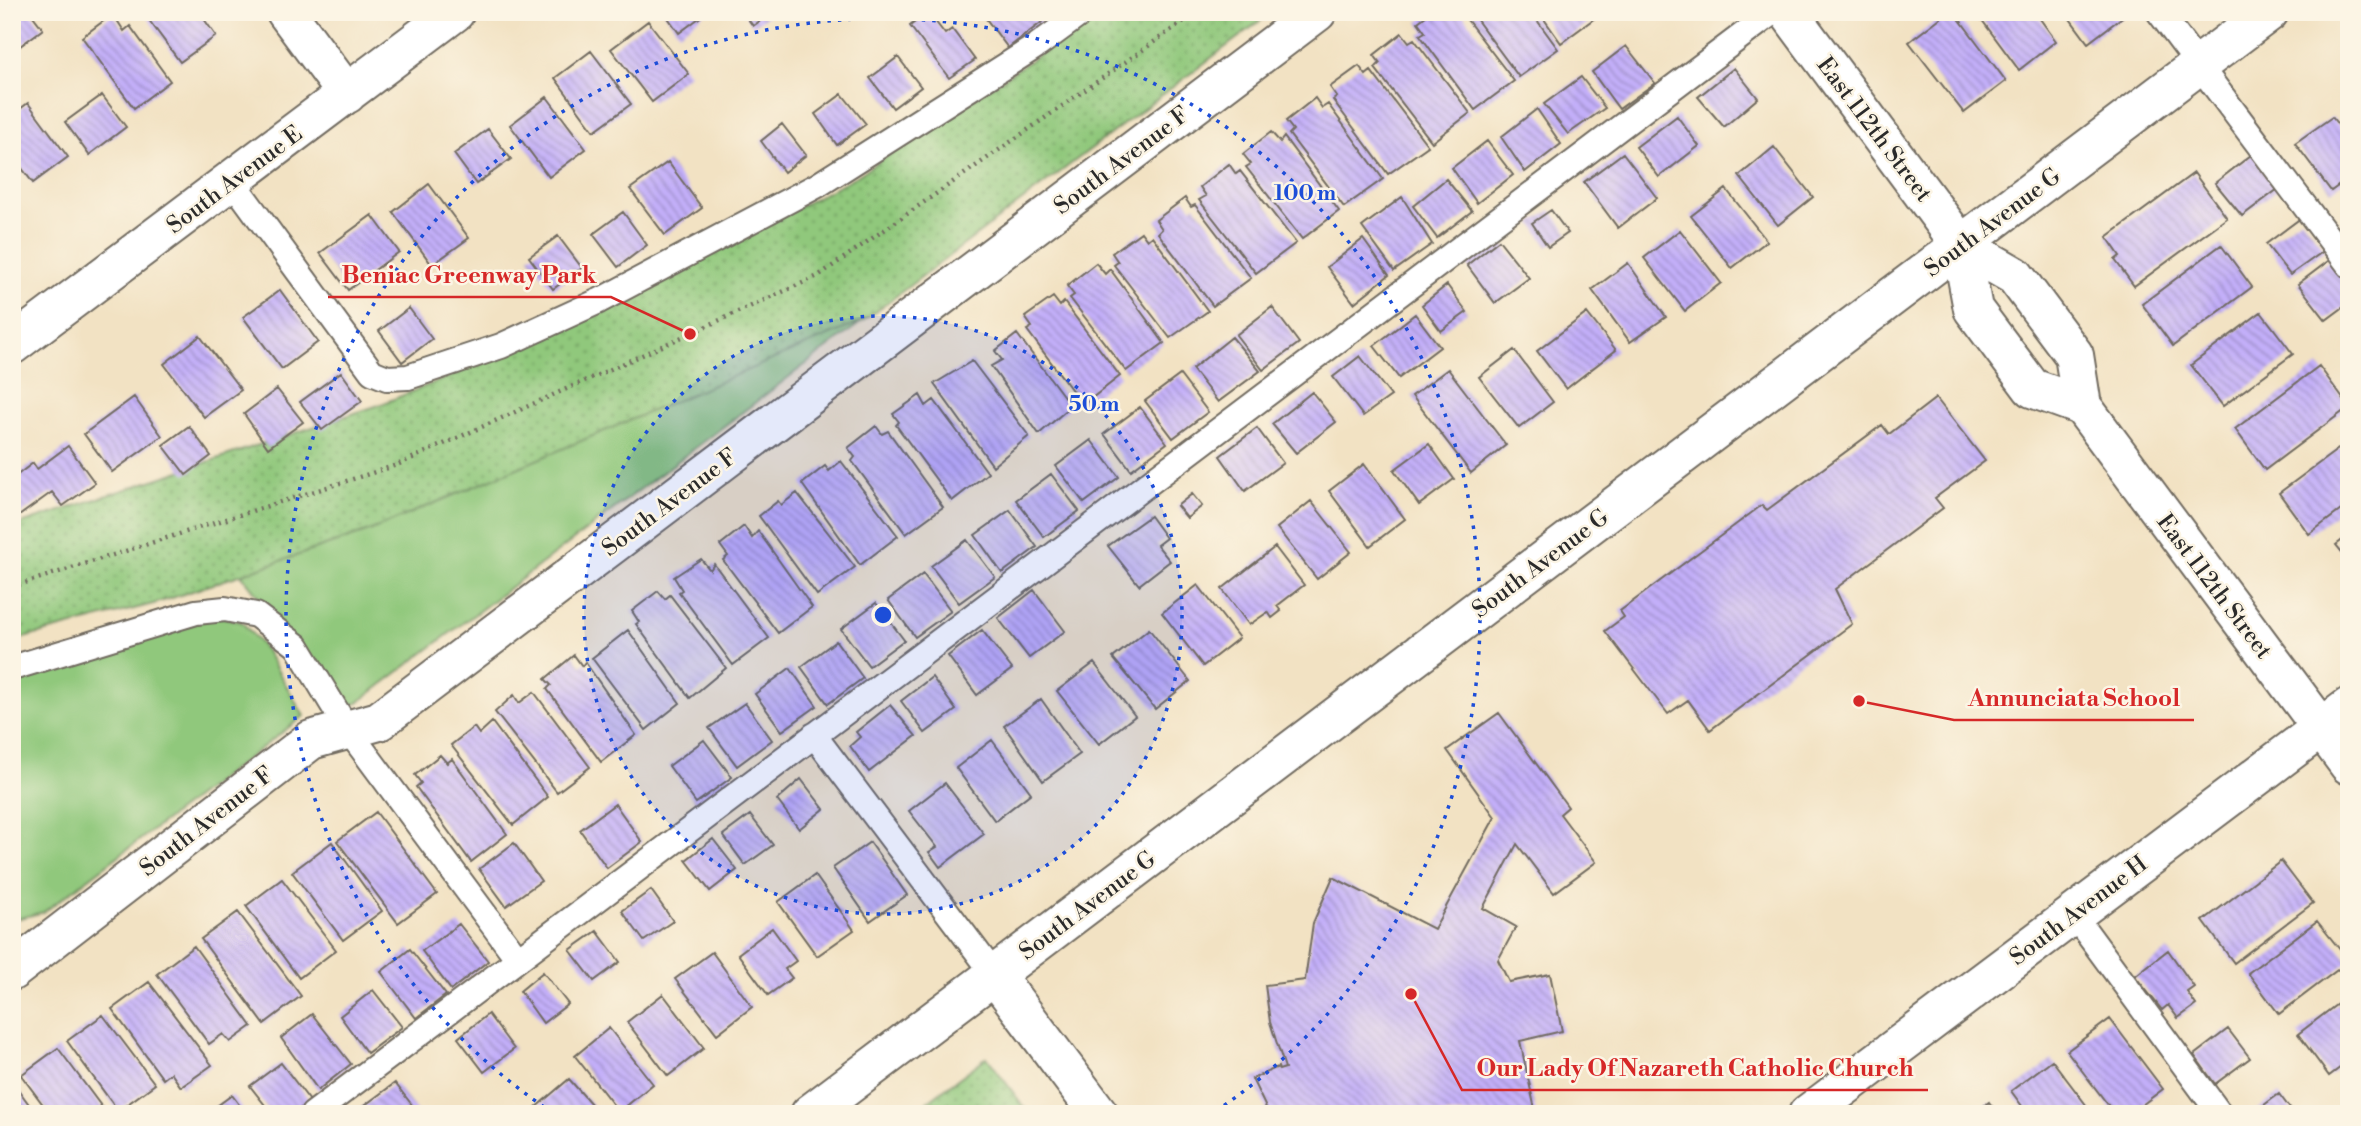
<svg xmlns="http://www.w3.org/2000/svg" width="2361" height="1126" font-family="'Libre Bodoni',serif">
	<defs>
		<pattern id="park-dots" width="8" height="8" patternUnits="userSpaceOnUse" patternTransform="scale(1.75)"><rect width="8" height="8" fill="#90c87b"/><path d="M2 2h.1M6 6h.1" fill="none" stroke="#76a365" stroke-width="1.8" stroke-linecap="round"/></pattern>
		<pattern id="building-back-hatch" width="6" height="6" patternUnits="userSpaceOnUse" patternTransform="scale(1.75)"><rect width="6" height="6" fill="#c3aff9"/><path d="M-1 5l2 2M0 0l6 6M5-1l2 2" fill="none" stroke="#9f8fca"/></pattern>
	</defs>
	<rect width="100%" height="100%" fill="#fcf5e5"/>
	<filter id="ink" filterUnits="userSpaceOnUse"><feTurbulence type="fractalNoise" baseFrequency=".0143" numOctaves="2"/><feDisplacementMap in="SourceGraphic" scale="14" xChannelSelector="R" yChannelSelector="G"/><feConvolveMatrix kernelMatrix="1 2 1 2 8 2 1 2 1" color-interpolation-filters="sRGB"/></filter>
	<filter id="wash" filterUnits="userSpaceOnUse"><feTurbulence type="fractalNoise" baseFrequency=".00686" numOctaves="4" result="noise"/><feDisplacementMap in="SourceGraphic" scale="28" xChannelSelector="R" yChannelSelector="G"/><feGaussianBlur stdDeviation="1.57" result="paint"/><feColorMatrix in="noise" values="0 0 0 0 0 0 0 0 0 0 0 0 0 0 0 0 0 1.4 0 .05"/><feComposite in="paint" operator="in"/></filter>
	<g filter="url(#wash)">
		<rect width="100%" height="100%" fill="#f2e2c3"/>
		<!-- grass -->
		<path fill="#90c87b" stroke="#5e7a53" stroke-width="2" d="M863,321L356,704H342L241,574L369,531Z
			M219,616L242,622L265,649L304,716L44,912L12,920V674Z"/>
		<!-- park -->
		<path fill="url(#park-dots)" stroke="#5e7a53" stroke-width="2" d="M1103,12H1272L863,321L369,531L157,603L12,641V527L379,405L520,348L730,245L860,174Z
			M987,1057L1029,1114H911Z"/>
		<g id="blocks">
			<!-- building -->
			<path fill="url(#building-back-hatch)" d="M12,12H30L43,29L12,52Z
				M143,12H199L216,36L180,62Z
				M664,12H707L679,33Z
				M743,12H772L753,26Z
				M928,12L945,34L952,29L975,60L949,78L910,26Z
				M981,12H1035L1042,22L1008,48Z
				M1431,12H1461L1514,81L1475,110L1420,35L1425,32L1418,22Z
				M1471,12H1531L1558,49L1519,77Z
				M1539,12H1603L1561,43Z
				M1948,12H1954L2006,81L1964,113L1909,42Z
				M1976,12H2035L2056,41L2019,70Z
				M2065,12H2129L2088,43Z
				M113,14L124,31L130,26L170,81L134,108L82,37Z
				M648,21L689,74L652,102L611,49Z
				M1402,33L1409,42L1414,39L1470,113L1432,142L1375,68L1380,63L1374,55Z
				M1626,46L1655,83L1619,109L1592,72Z
				M591,51L631,104L594,131L555,78Z
				M898,57L921,87L893,108L870,78Z
				M1359,66L1366,75L1371,71L1428,146L1388,174L1333,100L1337,97L1330,87Z
				M1734,68L1758,98L1724,127L1698,97Z
				M1581,77L1605,108L1568,134L1544,104Z
				M842,94L866,124L837,145L815,114Z
				M102,95L126,127L89,155L65,122Z
				M547,97L586,149L549,177L510,125Z
				M1315,98L1322,108L1328,104L1383,179L1344,207L1289,134L1293,130L1286,121Z
				M28,103L68,157L33,183L12,155V115Z
				M1537,109L1561,144L1525,172L1501,137Z
				M1677,116L1699,146L1659,177L1636,147Z
				M2332,117L2349,139V178L2331,191L2295,143Z
				M782,124L806,155L784,172L761,141Z
				M488,129L511,159L476,184L454,154Z
				M1271,132L1280,142L1284,137L1339,211L1302,239L1246,167L1251,164L1243,154Z
				M1487,141L1513,175L1477,203L1452,168Z
				M1774,147L1813,197L1778,225L1739,176Z
				M2255,152L2282,186L2242,216L2215,183Z
				M1623,153L1657,198L1618,228L1584,182Z
				M668,162L702,208L665,235L630,189Z
				M1229,164L1236,174L1240,171L1296,243L1256,273L1199,200L1206,196L1200,187Z
				M2194,173L2227,218L2134,286L2115,260L2120,256L2107,237Z
				M1446,179L1472,211L1437,238L1413,206Z
				M429,184L469,238L432,265L393,212Z
				M1726,189L1767,241L1732,268L1691,216Z
				M1402,197L1432,244L1394,271L1362,227Z
				M1185,198L1191,207L1195,205L1251,278L1213,306L1158,233L1162,229L1156,220Z
				M1551,210L1568,233L1548,247L1532,223Z
				M623,212L647,245L618,267L593,234Z
				M372,215L399,252L348,290L320,253Z
				M2301,218L2325,250L2290,275L2266,244Z
				M1680,230L1721,283L1685,311L1644,258Z
				M1141,232L1147,240L1152,236L1208,311L1170,338L1114,265L1118,262L1112,253Z
				M558,236L582,268L553,289L529,257Z
				M1363,239L1389,275L1354,303L1327,267Z
				M1499,240L1529,278L1495,303L1467,265Z
				M2221,245L2252,287L2173,346L2142,304Z
				M2331,259L2349,283V303L2326,320L2298,284Z
				M1096,263L1105,274L1110,269L1164,343L1126,371L1070,298L1074,295L1067,286Z
				M1628,263L1666,317L1630,342L1592,290Z
				M1447,285L1467,312L1441,331L1422,305Z
				M280,290L318,342L282,369L243,317Z
				M1053,297L1060,306L1064,302L1120,376L1083,405L1027,330L1032,327L1025,317Z
				M1272,307L1299,343L1263,370L1236,335Z
				M409,308L432,339L402,362L379,331Z
				M2261,312L2293,354L2223,406L2191,365Z
				M1587,313L1616,350L1566,389L1537,351Z
				M1415,314L1440,347L1399,378L1374,346Z
				M1017,334L1071,406L1039,434L991,366L1002,360L995,351Z
				M200,336L241,390L204,417L164,364Z
				M1232,337L1260,371L1218,402L1192,369Z
				M1514,350L1553,402L1519,428L1479,377Z
				M1360,356L1391,396L1363,416L1333,377Z
				M972,361L1029,436L993,466L934,384Z
				M2319,366L2349,407L2265,470L2235,429Z
				M1448,369L1506,445L1471,473L1412,396Z
				M341,372L362,401L322,430L300,402Z
				M1180,375L1208,412L1173,438L1145,401Z
				M277,389L303,422L268,448L244,414Z
				M1312,392L1336,422L1296,453L1272,424Z
				M920,395L926,406L934,400L988,473L952,501L896,425L899,422L893,414Z
				M134,397L162,436L112,472L84,434Z
				M1936,398L1985,461L1935,498L1943,508L1835,589L1852,624L1710,730L1688,700L1668,714L1605,631L1624,617L1620,611L1762,505L1767,510L1882,425L1889,434Z
				M1140,407L1167,443L1131,470L1104,434Z
				M189,426L211,456L186,475L163,445Z
				M876,426L882,434L888,431L943,507L906,534L852,461L855,457L848,448Z
				M1257,428L1283,463L1245,491L1220,456Z
				M1091,440L1119,477L1084,503L1056,466Z
				M2349,441V504L2309,534L2279,493Z
				M1429,444L1454,479L1419,505L1394,470Z
				M68,446L95,483L63,506L52,492L12,521V479L33,463L37,469Z
				M841,461L898,536L860,565L802,484L825,466L829,471Z
				M1364,464L1405,519L1370,546L1329,491Z
				M1051,474L1079,511L1044,537L1016,500Z
				M797,493L855,567L817,595L759,516L778,501L781,505Z
				M1192,494L1202,506L1187,518L1177,506Z
				M1311,501L1351,552L1317,579L1277,528Z
				M1010,510L1037,547L1002,573L975,535Z
				M1150,516L1166,538L1157,545L1170,561L1139,585L1108,546Z
				M744,526L752,538L758,531L812,607L778,633L723,560L728,556L720,545Z
				M2349,535V561L2336,545Z
				M967,540L995,577L959,603L931,566Z
				M1275,547L1304,585L1277,606L1281,611L1272,618L1268,612L1249,625L1222,589Z
				M701,559L710,570L714,564L769,638L733,665L679,592L682,590L674,577Z
				M923,574L951,611L915,637L888,600Z
				M1198,585L1239,638L1203,666L1162,613Z
				M1034,590L1065,631L1029,658L998,618Z
				M658,591L665,599L670,595L726,668L690,698L636,624L639,622L632,611Z
				M876,603L904,640L869,666L841,629Z
				M1149,629L1190,681L1155,709L1113,658Z
				M628,630L680,703L646,730L592,658Z
				M982,630L1012,669L977,695L948,656Z
				M836,641L863,678L828,704L801,667Z
				M574,655L582,666L585,662L636,735L601,762L547,689L551,685L545,679Z
				M1094,663L1135,716L1099,744L1057,691Z
				M790,668L817,706L782,731L755,694Z
				M932,677L956,710L925,733L901,701Z
				M534,692L590,767L557,792L495,712L514,695L519,703Z
				M1041,699L1080,754L1043,781L1004,726Z
				M745,703L772,740L737,766L709,728Z
				M890,705L916,736L869,772L850,746L860,737L856,732Z
				M1499,713L1568,807L1560,814L1596,862L1554,893L1517,844L1483,908L1516,927L1498,960L1509,982L1550,974L1562,1031L1520,1041L1536,1114H1269L1252,1079L1278,1067L1279,1070L1285,1068L1270,1022L1265,985L1305,980L1313,923L1333,877L1434,929L1495,817L1447,750Z
				M492,722L548,797L513,825L451,745L474,727L479,734Z
				M704,740L732,777L696,803L669,766Z
				M992,740L1031,793L995,821L956,768Z
				M440,755L447,763L452,759L507,834L471,862L416,787L421,783L415,775Z
				M801,779L824,809L799,829L777,800Z
				M945,783L984,834L940,867L929,852L937,847L909,811Z
				M615,804L642,842L607,868L580,830Z
				M376,812L437,894L398,923L337,841Z
				M750,815L773,845L745,865L723,835Z
				M713,839L737,870L710,891L686,860Z
				M332,842L382,911L343,940L292,872Z
				M870,842L907,895L870,921L833,868Z
				M514,843L541,881L506,906L479,869Z
				M2281,861L2313,903L2234,963L2203,921Z
				M815,875L854,930L817,956L778,902Z
				M282,879L336,950L299,978L246,906Z
				M651,890L673,921L644,941L622,911Z
				M238,912L301,996L264,1024L201,939Z
				M2317,921L2349,961L2279,1014L2248,973Z
				M459,924L488,961L451,990L422,951Z
				M772,928L796,961L785,969L792,978L768,995L738,954Z
				M597,931L620,962L594,981L570,950Z
				M194,946L252,1026L230,1042L223,1034L209,1044L157,974Z
				M410,949L446,995L416,1018L381,972Z
				M2168,950L2194,987L2187,992L2196,1005L2178,1018L2168,1005L2162,1010L2135,976Z
				M712,952L752,1007L717,1034L675,979Z
				M543,972L568,1004L543,1023L520,991Z
				M149,982L212,1065L181,1087L171,1073L163,1079L112,1009Z
				M373,990L402,1027L367,1053L340,1016Z
				M663,994L704,1048L668,1076L627,1022Z
				M2349,995V1061L2329,1076L2298,1034Z
				M312,1014L351,1064L318,1090L281,1038Z
				M488,1014L514,1049L484,1072L458,1038Z
				M103,1015L155,1084L118,1111L67,1041Z
				M2110,1019L2163,1089L2130,1114H2115L2067,1051Z
				M609,1028L653,1084L619,1112L575,1056Z
				M2228,1029L2250,1058L2215,1084L2194,1055Z
				M58,1048L107,1114H50L21,1075Z
				M2052,1060L2093,1114H2028L2011,1091Z
				M281,1063L310,1101L293,1114H272L250,1086Z
				M569,1079L600,1114H528Z
				M12,1081L36,1114H12Z
				M395,1083L419,1114H365L361,1108Z
				M2279,1094L2294,1114H2252Z
				M232,1095L246,1114H206Z
				M1989,1102L1998,1114H1973Z"/>
		</g>
	</g>
	<g filter="url(#ink)">
		<use href="#blocks" fill-opacity="0" stroke="#716b60" stroke-width="2"/>
		<g fill="none" stroke-linecap="round" stroke-linejoin="round">
			<defs>
				<path id="lane" d="M2159,12L2349,265
					M232,181L372,372L387,378L408,377L501,346L599,301L818,185L1038,45L1083,12
					M12,668L196,612L225,609L256,615L297,646L348,730L518,959
					M814,735L994,974
					M2073,914L2220,1114
					M313,1114L1773,12"/>
				<path id="street" d="M286,12L347,94
					M12,345L455,12
					M12,971L311,740L379,721L1317,12
					M994,974L1099,1114
					M810,1114L2269,12
					M1808,1114L2349,707"/>
				<path id="secondary" d="M1788,12L1961,245L2015,276L2074,355L2082,406L2349,765
					M1961,245L1973,309L2032,388L2082,406"/>
			</defs>
			<!-- lane casing -->
			<use href="#lane" stroke="#716b60" stroke-width="28"/>
			<!-- street casing -->
			<use href="#street" stroke="#716b60" stroke-width="42"/>
			<!-- secondary casing -->
			<use href="#secondary" stroke="#716b60" stroke-width="42"/>
			<!-- path -->
			<path stroke="#716b60" stroke-width="4.5" stroke-dasharray="2 5" stroke-linecap="butt" d="M12,587L397,465L818,276L1197,12"/>
			<!-- lane -->
			<use href="#lane" stroke="#fff" stroke-width="24"/>
			<!-- street -->
			<use href="#street" stroke="#fff" stroke-width="38"/>
			<!-- secondary -->
			<use href="#secondary" stroke="#fff" stroke-width="38"/>
		</g>
	</g>
	<!-- distance rings -->
	<circle cx="883" cy="615" r="299" fill="#1d4ed8" fill-opacity=".12"/>
	<g fill="none" stroke="#1d4ed8" stroke-width="3.5" stroke-dasharray="3.5 7">
		<circle cx="883" cy="615" r="299"/>
		<path d="M553 1113A597 597 0 1 1 1213 1113"/>
	</g>
	<g text-anchor="middle" stroke-width="5" stroke-linejoin="round" paint-order="stroke">
		<!-- street labels -->
		<g font-size="23" fill="#2b2b2b" stroke="#fcf5e5">
			<text transform="translate(1875 129) rotate(53)" y="8">East 112th Street</text>
			<text transform="translate(1121 160) rotate(-37)" y="8">South Avenue F</text>
			<text transform="translate(234 179) rotate(-37)" y="8">South Avenue E</text>
			<text transform="translate(1992 222) rotate(-37)" y="8">South Avenue G</text>
			<text transform="translate(669 502) rotate(-37)" y="8">South Avenue F</text>
			<text transform="translate(1540 563) rotate(-37)" y="8">South Avenue G</text>
			<text transform="translate(2215 586) rotate(53)" y="8">East 112th Street</text>
			<text transform="translate(206 821) rotate(-38)" y="8">South Avenue F</text>
			<text transform="translate(1087 905) rotate(-37)" y="8">South Avenue G</text>
			<text transform="translate(2078 910) rotate(-37)" y="8">South Avenue H</text>
		</g>
	</g>
	<circle cx="883" cy="615" r="10" fill="#1d4ed8" stroke="#fcf5e5" stroke-width="3.5"/>
	<g font-size="21" text-anchor="middle" font-weight="bold" fill="#1d4ed8" stroke="#fcf5e5" stroke-width="5" stroke-linejoin="round" paint-order="stroke">
		<text x="1305" y="200">100 m</text>
		<text x="1094" y="411">50 m</text>
	</g>
	<!-- callouts -->
	<path fill="none" stroke="#d62828" stroke-width="2.5" d="M690 334L611 297H328M1859 701L1954 720H2194M1411 994L1462 1090H1928"/>
	<g fill="#d62828" stroke="#fcf5e5" stroke-width="2.5">
		<circle cx="690" cy="334" r="7"/>
		<circle cx="1859" cy="701" r="7"/>
		<circle cx="1411" cy="994" r="7"/>
	</g>
	<g font-size="24" text-anchor="middle" font-weight="bold" fill="#d62828" stroke="#fcf5e5" stroke-width="5" stroke-linejoin="round" paint-order="stroke">
		<text x="469" y="283">Beniac Greenway Park</text>
		<text x="2074" y="706">Annunciata School</text>
		<text x="1695" y="1076">Our Lady Of Nazareth Catholic Church</text>
	</g>
	<!-- margin -->
	<rect width="2361" height="1126" fill="none" stroke="#fcf5e5" stroke-width="42"/>
</svg>
